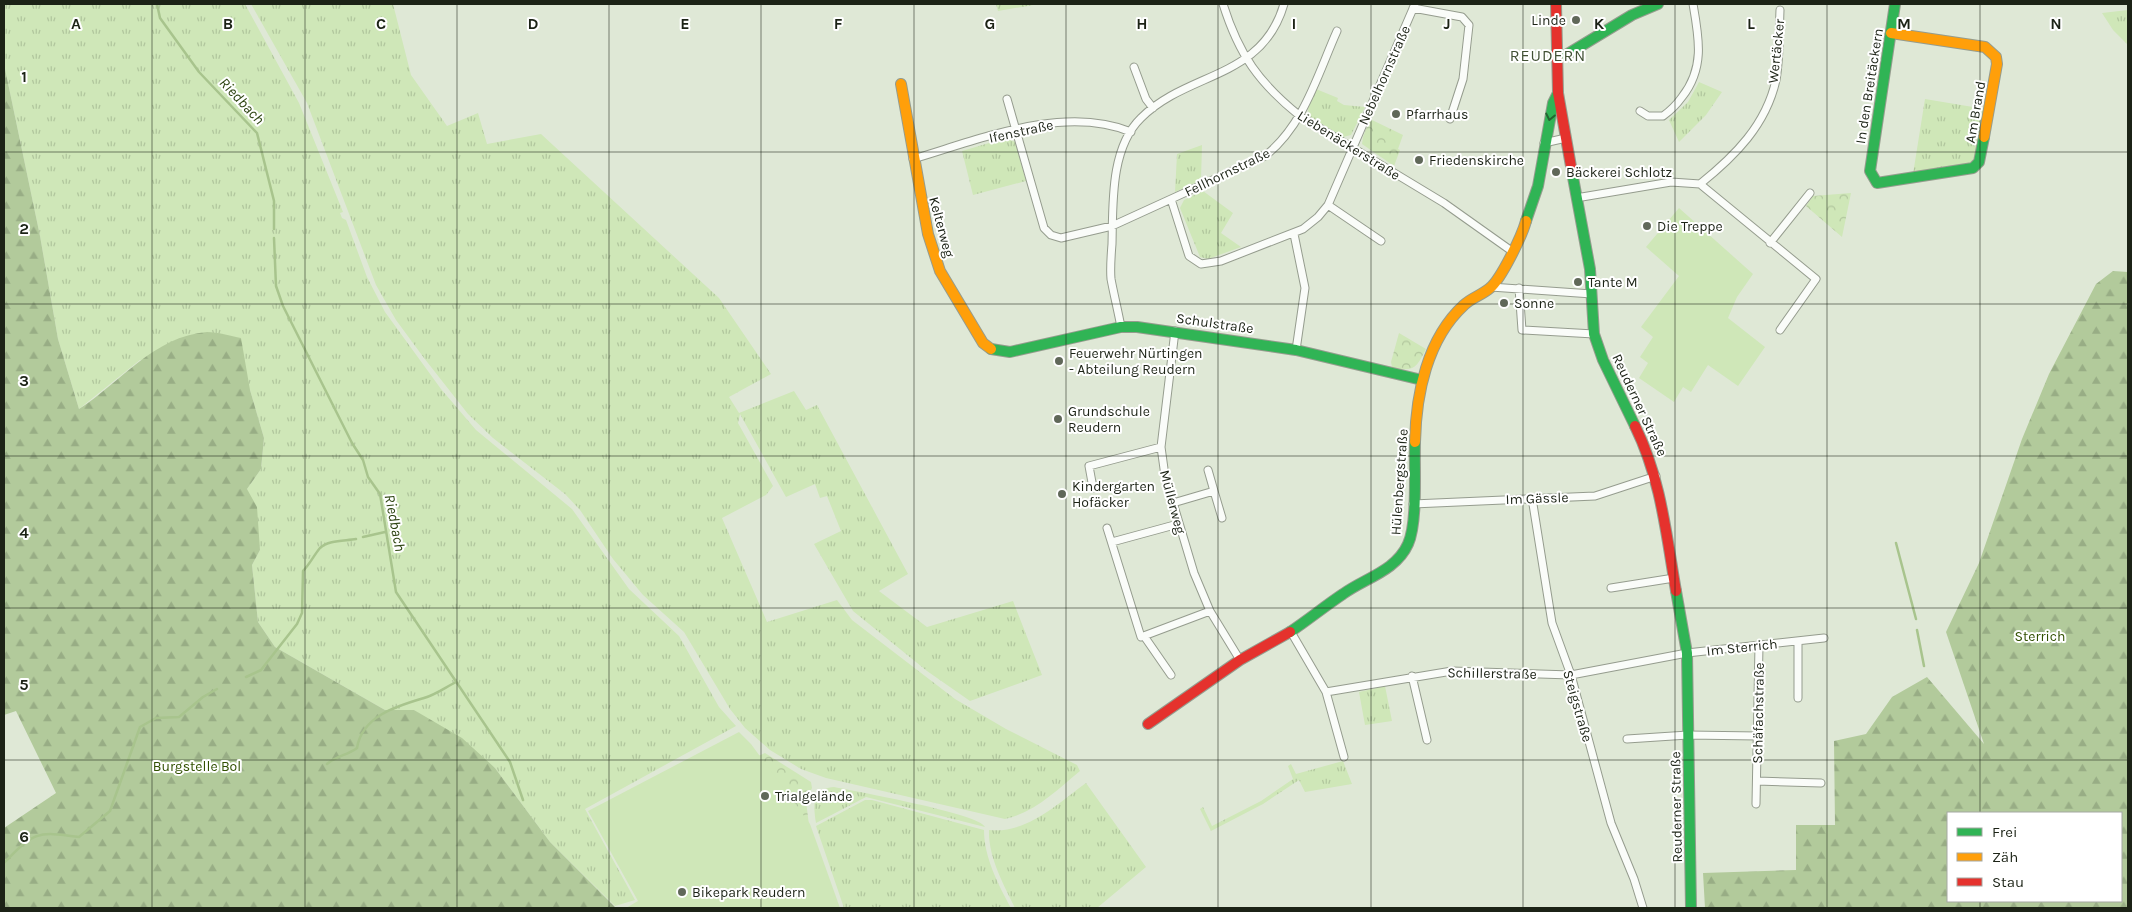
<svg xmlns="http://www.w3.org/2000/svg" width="2132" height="912" font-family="Karla,sans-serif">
	<defs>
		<pattern id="grass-tufts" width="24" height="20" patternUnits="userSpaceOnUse" patternTransform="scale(1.25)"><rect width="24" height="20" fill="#cfe7b8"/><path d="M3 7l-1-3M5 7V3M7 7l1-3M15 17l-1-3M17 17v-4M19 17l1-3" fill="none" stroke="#b1c69d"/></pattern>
		<pattern id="forest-firs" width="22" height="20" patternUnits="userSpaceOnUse" patternTransform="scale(1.25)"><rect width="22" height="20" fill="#b2ca9b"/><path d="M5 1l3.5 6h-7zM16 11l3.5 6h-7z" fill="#98ad85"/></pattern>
		<pattern id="park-crowns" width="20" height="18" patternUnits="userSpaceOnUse" patternTransform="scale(1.25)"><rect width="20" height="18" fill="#cfe7b8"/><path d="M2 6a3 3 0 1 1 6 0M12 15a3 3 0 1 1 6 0" fill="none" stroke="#b1c69d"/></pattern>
	</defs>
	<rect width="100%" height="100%" fill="#dfe8d6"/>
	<!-- grass -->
	<path fill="url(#grass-tufts)" d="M4,4H245L299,103L343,212L340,213L342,218L346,220L367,277L385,312L441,389L476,430L572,509L629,589L679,636L719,707L736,726L585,809L635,900L615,906L550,842L495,768L414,710H385L275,647L258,622L252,565L260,550L247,489L261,469L264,438L250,390L140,360L79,409L58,339L40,236L4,64Z
		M251,4H393L411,75L447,126L478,113L487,144L541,134L719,298L771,374L729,397L739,413L794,391L806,410L817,405L908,574L879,591L927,627L1013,601L1042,675L970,701L927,671L853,611L814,544L841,531L827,496L820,498L815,484L786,497L740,414L738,423L773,486L766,495L722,518L767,622L837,600L852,620L955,699L1006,729L1077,765L1080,771C1057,790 1034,813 1005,819L826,778L801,769L770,750L745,728L730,709L684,632L643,595L613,559L580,510L565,494L493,438L468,414L424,358L396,320L376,285L307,103Z
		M996,4H1039L998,11Z
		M2128,10V45L2113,30L2102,13Z
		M1699,82L1722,92L1706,115L1679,142L1669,120L1688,102Z
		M1316,89L1338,98L1337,101L1344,105L1365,107L1351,135L1343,137L1309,116L1308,108Z
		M1925,99L1985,109L1978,152L1970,164L1913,174Z
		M1006,138L1015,142L1026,181L973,195L962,151Z
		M1202,145L1201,180L1175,192L1177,154Z
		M1203,191L1233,213L1221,233L1241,247L1208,259L1200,257L1180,208L1184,200Z
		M1385,686L1392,721L1365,725L1359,692Z
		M1343,761L1352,784L1305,792L1299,780L1263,804L1211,831L1200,809L1203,807L1212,826L1261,801L1293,779L1288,766L1291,764L1296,774Z
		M1086,783L1146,867L1097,908H1015C1004,885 988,857 989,830C1027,834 1057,804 1086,783Z
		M834,787C854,791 981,814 985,827L866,797L816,823C813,805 812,789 834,787Z
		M865,800H872L984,830C984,857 998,884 1011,908H844L816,826Z"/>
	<!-- forest -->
	<path fill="url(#forest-firs)" fill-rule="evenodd" d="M4,64L40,236L58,339L79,409C120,383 154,336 207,332C217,332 231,336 241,338L250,390L264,438L261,469L247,489L257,507L260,550L252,565L258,622L275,647L385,710H414L462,738L495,768L550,842L616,908H4V828L56,793L16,711L4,715Z
		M2113,271L2128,272V908H1705L1703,873L1796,870V825H1835L1834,741L1866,734L1892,697L1927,677L1984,744L1946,632L1979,563L2022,439L2049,374L2096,284ZM1948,813H2121V901H1948Z"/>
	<!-- park -->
	<path fill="url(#park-crowns)" d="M1370,119L1403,135L1398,149L1400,150L1394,166L1362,144L1363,137Z
		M1851,193L1842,237L1806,206L1813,196Z
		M1399,333L1426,349C1417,367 1414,373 1392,367L1391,362Z
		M765,753L811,782L812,788L806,801L809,825L758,756Z"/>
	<!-- garden -->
	<path fill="#cfe7b8" d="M1679,208L1753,274L1737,297L1728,318L1765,347L1738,386L1708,365L1691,392L1683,387L1674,402L1639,378L1648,363L1640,357L1653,337L1641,327L1679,276L1646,247Z
		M739,732L751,744L810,824L840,908H626L638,901L588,811Z"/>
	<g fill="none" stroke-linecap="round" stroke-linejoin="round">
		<!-- stream -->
		<path stroke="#a8c48d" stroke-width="2.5" d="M157,4L160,18L199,72L257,133L274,201V229
			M274,238L276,286L283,306L352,443L363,460L368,477L380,494L396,592L510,762L523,800
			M363,537L385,532
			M1896,543L1916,619
			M1917,630L1924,666
			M246,677L261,670L297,624L302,613L303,571C310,564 314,555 320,548C328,540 345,541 356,539
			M327,764C336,756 348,755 357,748C362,716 397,706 424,698C435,695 446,687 456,682
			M4,863C34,832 36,831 79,837L110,811L140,727L156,718L179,717L203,697L217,689"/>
		<defs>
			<path id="street" d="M1223,4C1239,55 1259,83 1300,116L1444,203L1513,252
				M1413,8L1462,17L1469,25L1463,79L1450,119
				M1134,67L1146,99L1153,108
				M1007,99L1044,228L1051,235L1061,238L1112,226L1265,156C1304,125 1317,76 1337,31
				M1640,111L1648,116H1663C1670,111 1677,104 1682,97C1705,68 1699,38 1693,4
				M1544,143L1566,138
				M913,159C978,140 1064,104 1131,132
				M1700,184C1735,156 1766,125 1776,80C1780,58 1779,33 1780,10
				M1576,198L1671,182L1700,184L1816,279L1780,330
				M1171,199L1189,256L1201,264L1221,261L1303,229L1318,217L1328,205L1415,4
				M1328,205L1381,241
				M1294,234L1305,288L1296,350
				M1770,243L1810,193
				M1491,287L1592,294
				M1519,288L1522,330L1594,334
				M1121,327C1118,311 1114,295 1111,279C1110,268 1111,256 1112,244C1113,205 1110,148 1141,118C1188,71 1262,80 1284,4
				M1175,331L1161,447L1165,476L1194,573L1210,611L1240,660
				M1093,488L1089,466L1161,447
				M1214,491L1222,518
				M1532,498L1552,623L1571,675L1611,823L1634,879L1643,908
				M1173,503L1214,491L1208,470
				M1413,504L1595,496L1656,476
				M1107,528L1141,637L1210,611
				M1112,542L1178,524
				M1611,588L1674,578
				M1291,632L1326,692L1344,757
				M1144,636L1171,675
				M1798,641V698
				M1412,676L1427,740
				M1326,692L1452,671L1571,675L1687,653L1824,638
				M1627,739L1688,735L1758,736
				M1757,781L1821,783
				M1756,804L1759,645"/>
			<path id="fast" d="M1895,4L1870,171L1877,183L1973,168L1979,162L1984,137
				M1558,57L1566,55L1632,15L1658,4
				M1572,172L1590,269L1594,334L1603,360L1635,426
				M1526,221L1538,186L1553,103L1558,93
				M991,349L1010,352L1121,327H1137L1296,350L1422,380
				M1676,591L1687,653L1691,908
				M1290,632C1308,620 1325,606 1343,594C1365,578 1396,571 1408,544C1418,522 1414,468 1415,442"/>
			<path id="slow" d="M1891,33L1985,47L1996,57L1997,64L1984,137
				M901,84L928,234L940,271L983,343L991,349
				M1415,442C1416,394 1427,339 1464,305C1471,298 1482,295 1490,288C1501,279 1522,236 1526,221"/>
			<path id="jam" d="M1556,4L1558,93L1572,172
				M1635,426C1661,479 1666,533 1676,591
				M1148,724L1240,660L1290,632"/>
		</defs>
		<!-- street casing -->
		<use href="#street" stroke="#959c8e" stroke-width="9"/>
		<!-- fast casing -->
		<use href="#fast" stroke="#959c8e" stroke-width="12"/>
		<!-- slow casing -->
		<use href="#slow" stroke="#959c8e" stroke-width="12"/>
		<!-- jam casing -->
		<use href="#jam" stroke="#959c8e" stroke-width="12"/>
		<!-- street -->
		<use href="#street" stroke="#fafcf9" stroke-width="7"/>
		<!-- fast -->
		<use href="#fast" stroke="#30b455" stroke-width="10"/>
		<!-- slow -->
		<use href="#slow" stroke="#ff9f0a" stroke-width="10"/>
		<!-- jam -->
		<use href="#jam" stroke="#e5322d" stroke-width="10"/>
	</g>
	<!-- one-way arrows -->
	<defs><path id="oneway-chevron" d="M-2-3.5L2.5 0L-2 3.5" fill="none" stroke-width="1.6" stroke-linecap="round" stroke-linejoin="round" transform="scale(1.25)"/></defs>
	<use stroke="#256432" href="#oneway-chevron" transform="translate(1550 117) rotate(102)"/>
	<!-- grid -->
	<path fill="none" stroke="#1c2316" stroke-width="1" stroke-opacity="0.55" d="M152,4V908M305,4V908M457,4V908M609,4V908M761,4V908M914,4V908M1066,4V908M1218,4V908M1371,4V908M1523,4V908M1675,4V908M1827,4V908M1980,4V813M4,152H2128M4,304H2128M4,456H2128M4,608H2128M4,760H2128M1980,901V908"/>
	<!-- markers -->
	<g fill="#606859" stroke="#fff" stroke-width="2">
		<circle cx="1576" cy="20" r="5"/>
		<circle cx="1396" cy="114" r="5"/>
		<circle cx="1419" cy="160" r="5"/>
		<circle cx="1556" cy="172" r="5"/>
		<circle cx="1647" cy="226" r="5"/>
		<circle cx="1578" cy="282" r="5"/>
		<circle cx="1504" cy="303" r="5"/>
		<circle cx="1059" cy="361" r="5"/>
		<circle cx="1058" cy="419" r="5"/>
		<circle cx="1062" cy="494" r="5"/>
		<circle cx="765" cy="796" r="5"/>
		<circle cx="682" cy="892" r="5"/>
	</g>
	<g text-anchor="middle" stroke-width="4" stroke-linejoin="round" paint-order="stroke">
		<!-- poi labels -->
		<g font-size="14" fill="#1c2316" stroke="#fff" text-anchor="start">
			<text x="1566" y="25" text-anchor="end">Linde</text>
			<text x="1406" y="119">Pfarrhaus</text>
			<text x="1429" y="165">Friedenskirche</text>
			<text x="1566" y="177">Bäckerei Schlotz</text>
			<text x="1657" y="231">Die Treppe</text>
			<text x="1588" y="287">Tante M</text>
			<text x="1514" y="308">Sonne</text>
			<text x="1069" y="358">Feuerwehr Nürtingen<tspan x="1069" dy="16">- Abteilung Reudern</tspan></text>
			<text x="1068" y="416">Grundschule<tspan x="1068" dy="16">Reudern</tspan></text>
			<text x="1072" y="491">Kindergarten<tspan x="1072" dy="16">Hofäcker</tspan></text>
			<text x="775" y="801">Trialgelände</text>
			<text x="692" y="897">Bikepark Reudern</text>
		</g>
		<!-- street labels -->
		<g font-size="14" fill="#1c2316" stroke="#fff">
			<text transform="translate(1776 51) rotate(-84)" y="5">Wertäcker</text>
			<text transform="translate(1384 75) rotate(-66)" y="5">Nebelhornstraße</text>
			<text transform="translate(1869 86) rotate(-81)" y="5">In den Breitäckern</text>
			<text transform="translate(1975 112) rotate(-80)" y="5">Am Brand</text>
			<text transform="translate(1021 131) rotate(-12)" y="5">Ifenstraße</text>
			<text transform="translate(1349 145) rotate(32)" y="5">Liebenäckerstraße</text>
			<text transform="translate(1227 172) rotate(-26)" y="5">Fellhornstraße</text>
			<text transform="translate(942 227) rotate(75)" y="5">Kelterweg</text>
			<text transform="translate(1215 323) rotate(8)" y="5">Schulstraße</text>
			<text transform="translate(1640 405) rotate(65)" y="5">Reuderner Straße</text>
			<text transform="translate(1399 482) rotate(-86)" y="5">Hülenbergstraße</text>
			<text transform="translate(1537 498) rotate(-2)" y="5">Im Gässle</text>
			<text transform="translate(1173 502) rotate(75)" y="5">Müllerweg</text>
			<text transform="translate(1742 647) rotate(-6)" y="5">Im Sterrich</text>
			<text transform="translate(1492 673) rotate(1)" y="5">Schillerstraße</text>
			<text transform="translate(1578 706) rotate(74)" y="5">Steigstraße</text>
			<text transform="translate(1758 713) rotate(-89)" y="5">Schäfachstraße</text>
			<text transform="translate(1676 807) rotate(-91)" y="5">Reuderner Straße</text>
		</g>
		<!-- park labels -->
		<g font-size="14" fill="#315000" stroke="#fff">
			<text x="2040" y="641">Sterrich</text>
			<text x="197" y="771">Burgstelle Bol</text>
		</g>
		<!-- water labels -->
		<g font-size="15" font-style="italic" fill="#2c4310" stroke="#fff">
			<text transform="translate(242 101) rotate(47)" y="5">Riedbach</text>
			<text transform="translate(395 523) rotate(79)" y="5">Riedbach</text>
		</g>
		<!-- quarter labels -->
		<g font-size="16" letter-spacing="1" fill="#415034" stroke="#fff">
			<text x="1548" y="61">REUDERN</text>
		</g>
	</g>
	<g font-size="16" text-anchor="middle" font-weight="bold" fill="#1c2316" stroke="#fff" stroke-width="4" stroke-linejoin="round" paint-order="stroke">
		<text x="76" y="29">A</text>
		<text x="228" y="29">B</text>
		<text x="381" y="29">C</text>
		<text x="533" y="29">D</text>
		<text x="685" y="29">E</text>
		<text x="838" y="29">F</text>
		<text x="990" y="29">G</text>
		<text x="1142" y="29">H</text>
		<text x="1294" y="29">I</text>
		<text x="1447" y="29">J</text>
		<text x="1599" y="29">K</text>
		<text x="1751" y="29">L</text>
		<text x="1904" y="29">M</text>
		<text x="2056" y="29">N</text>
		<text x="24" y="82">1</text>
		<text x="24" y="234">2</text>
		<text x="24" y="386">3</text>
		<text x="24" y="538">4</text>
		<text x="24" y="690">5</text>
		<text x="24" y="842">6</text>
	</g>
	<!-- border -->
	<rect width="2132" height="912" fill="none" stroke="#1c2316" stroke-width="10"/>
	<!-- legend -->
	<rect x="1947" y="812" width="175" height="90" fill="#ffffff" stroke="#a4a7a2"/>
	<rect x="1957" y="828" width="25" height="8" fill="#30b455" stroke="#a4a7a2"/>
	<text x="1992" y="837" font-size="15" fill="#1c2316">Frei</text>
	<rect x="1957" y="853" width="25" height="8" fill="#ff9f0a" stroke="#a4a7a2"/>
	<text x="1992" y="862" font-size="15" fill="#1c2316">Zäh</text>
	<rect x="1957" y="878" width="25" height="8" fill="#e5322d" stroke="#a4a7a2"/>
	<text x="1992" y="887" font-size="15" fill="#1c2316">Stau</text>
</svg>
